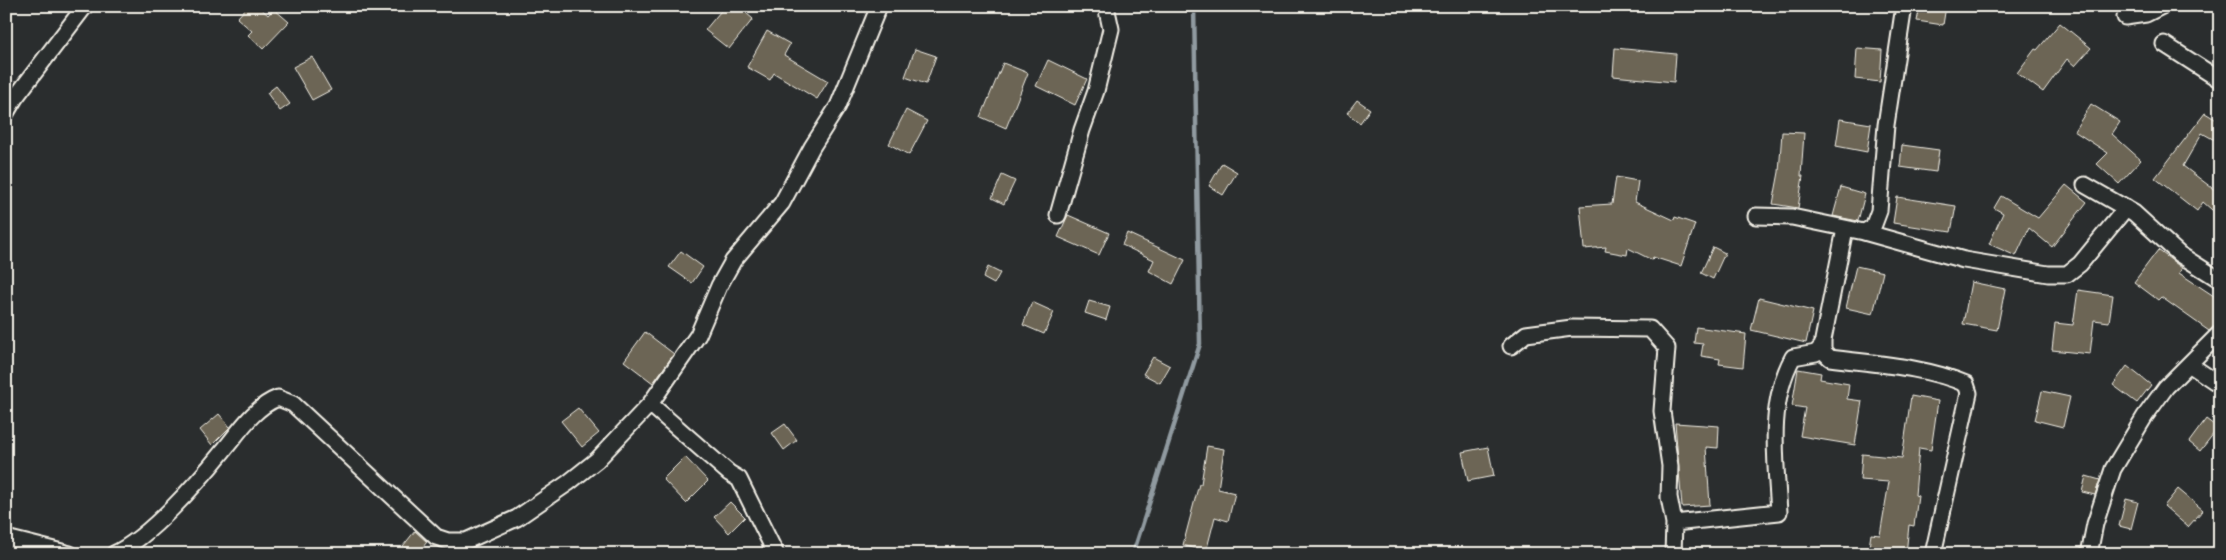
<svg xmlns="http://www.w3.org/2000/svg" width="2226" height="560" font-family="Pangolin,sans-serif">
	<rect width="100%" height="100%" fill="#2a2d2e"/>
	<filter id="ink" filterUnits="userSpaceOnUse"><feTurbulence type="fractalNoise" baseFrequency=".02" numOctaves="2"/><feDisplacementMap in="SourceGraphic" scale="10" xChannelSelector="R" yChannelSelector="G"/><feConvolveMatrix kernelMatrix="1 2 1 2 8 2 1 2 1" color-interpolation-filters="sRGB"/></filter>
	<g filter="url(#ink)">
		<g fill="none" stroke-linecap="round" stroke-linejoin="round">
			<!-- stream -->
			<path stroke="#909aa0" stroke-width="4.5" d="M1133,554L1200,344L1194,6"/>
		</g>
		<!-- building -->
		<path fill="#6c6554" stroke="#f4f1e8" d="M248,6H258L268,15L274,9L289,22L263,49L248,35L252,31L237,18Z
			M725,6H738L753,19L729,49L705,30Z
			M1920,6H1946L1943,25L1917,21Z
			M2060,23L2091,48L2075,66L2067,59L2043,92L2017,73L2035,49L2037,50Z
			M767,31L790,44L784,55L828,81L817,99L774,73L770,80L747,67Z
			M1615,48L1676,54L1674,82L1613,76Z
			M1857,48L1882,50L1880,82L1855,79Z
			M915,49L936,56L926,84L905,77Z
			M312,57L331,90L312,100L293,67Z
			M1048,60L1087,79L1075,105L1036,86Z
			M1003,63L1028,73L1006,128L981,117Z
			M276,86L290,104L280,111L267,93Z
			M1357,100L1370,109L1360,123L1347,113Z
			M2091,104L2120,122L2112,134L2141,160L2119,184L2097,164L2108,153L2074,131Z
			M906,110L927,121L909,155L889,144Z
			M2205,113L2220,122V143L2202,133L2183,166L2220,194V217L2203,202L2197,211L2155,178Z
			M1840,119L1871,124L1867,152L1836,146Z
			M1782,132L1804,133L1801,176H1803L1798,208L1773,204L1779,172Z
			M1902,145L1939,150L1936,172L1900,167Z
			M1222,163L1237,172L1223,195L1209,186Z
			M1002,175L1015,181L1004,204L992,198Z
			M1616,177L1638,181L1635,202L1674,220L1675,217L1695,224L1681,266L1653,257L1652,260L1628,248L1627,255L1605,251L1606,247L1584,249L1580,206L1612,204Z
			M2066,185L2087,202L2052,247L2029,228L2016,256L1989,244L2003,213L1994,208L2001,196L2038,218Z
			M1841,187L1865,194L1858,221L1833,216Z
			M1897,197L1956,206L1951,232L1893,223Z
			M1068,215L1109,233L1099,255L1058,237Z
			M1127,233L1185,260L1173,284L1149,271L1154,260L1122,245Z
			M1713,247L1725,253L1713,279L1701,273Z
			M2158,250L2182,268L2179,273L2220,300V324L2209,331L2161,297L2158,300L2134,282Z
			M681,251L703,267L692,283L669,267Z
			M1856,266L1883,272L1873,314L1846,308Z
			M988,267L1000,273L994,284L983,278Z
			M1971,282L2005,289L1997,330L1963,324Z
			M2078,290L2113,295L2109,322L2094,320L2090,354L2052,350L2055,323L2073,325Z
			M1759,298L1813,311L1806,343L1751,330Z
			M1089,301L1110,307L1106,320L1085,313Z
			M1032,302L1054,312L1044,334L1023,325Z
			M1696,327L1746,334L1743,367L1719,364L1720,359L1701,356L1703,344L1694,343Z
			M645,332L674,354L653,383L624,361Z
			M1153,357L1170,366L1160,383L1143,374Z
			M2127,366L2151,385L2137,403L2113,385Z
			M1798,369L1821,373L1820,379L1849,384L1847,399L1862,401L1855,445L1800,436L1805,408L1792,406Z
			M2042,391L2070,397L2063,427L2035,420Z
			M1911,396L1938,401L1931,450L1919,448L1915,495L1918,496L1914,526L1909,525L1906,554H1868L1871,534L1880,535L1889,482L1860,480L1862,454L1902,458Z
			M578,408L599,433L582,447L561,421Z
			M219,414L230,427L212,445L200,430Z
			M2206,419L2218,428L2200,451L2189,442Z
			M1675,423L1719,426L1718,448L1706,447L1710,505L1682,507Z
			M785,424L797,440L784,450L772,433Z
			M1207,446L1224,449L1218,489L1235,493L1228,521L1215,517L1206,552L1183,545L1199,484H1201Z
			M1488,447L1494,476L1468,481L1462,452Z
			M685,457L708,481L686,503L663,479Z
			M2086,476L2100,480L2095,495L2082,492Z
			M2178,489L2203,510L2188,527L2164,506Z
			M2126,499L2138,502L2131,529L2119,526Z
			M730,502L745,517L729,533L714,517Z
			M415,531L427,542L417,554H412L403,546Z"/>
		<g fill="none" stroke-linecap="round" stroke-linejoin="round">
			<defs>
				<path id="minor" d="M2125,17L2146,14L2162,6
					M2164,44L2220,80
					M6,113L15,98L85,6
					M2085,185L2134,213L2179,254L2220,280
					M1058,215L1082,130L1096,91L1111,29L1106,6
					M1756,216L1792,217L1864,232L1873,227L1879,211L1886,125L1904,6
					M1845,229L1823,340V351L1830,358C1874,364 1924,366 1966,384L1969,393L1933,554
					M1864,232L1964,260L2048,274H2067L2080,264L2126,208
					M1511,346L1526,334L1572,328L1650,329L1667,348L1662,411L1670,466L1669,497L1674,523L1673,554
					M2189,364L2220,385
					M650,404L729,473L739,479L776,554
					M1674,523L1779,512C1776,461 1767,404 1793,357L1816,353L1823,345
					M6,538L70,554
					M114,554C149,538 198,482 223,451C239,432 254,407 278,398L293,404L436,537L448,541H466L517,518L568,483L597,460L650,404L698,335L719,286L733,261L782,203L812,147L838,106L879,6
					M2089,554L2095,524L2113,469L2145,416L2166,387L2220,333"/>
			</defs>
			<!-- minor casing -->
			<use href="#minor" stroke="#f4f1e8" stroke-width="19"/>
			<!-- minor -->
			<use href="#minor" stroke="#2a2d2e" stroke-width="15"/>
		</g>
	</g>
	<!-- margin -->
	<rect width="2226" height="560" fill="none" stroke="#2a2d2e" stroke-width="25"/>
	<rect x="12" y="12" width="2201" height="535" fill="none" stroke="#f4f1e8" stroke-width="2" filter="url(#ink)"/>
</svg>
